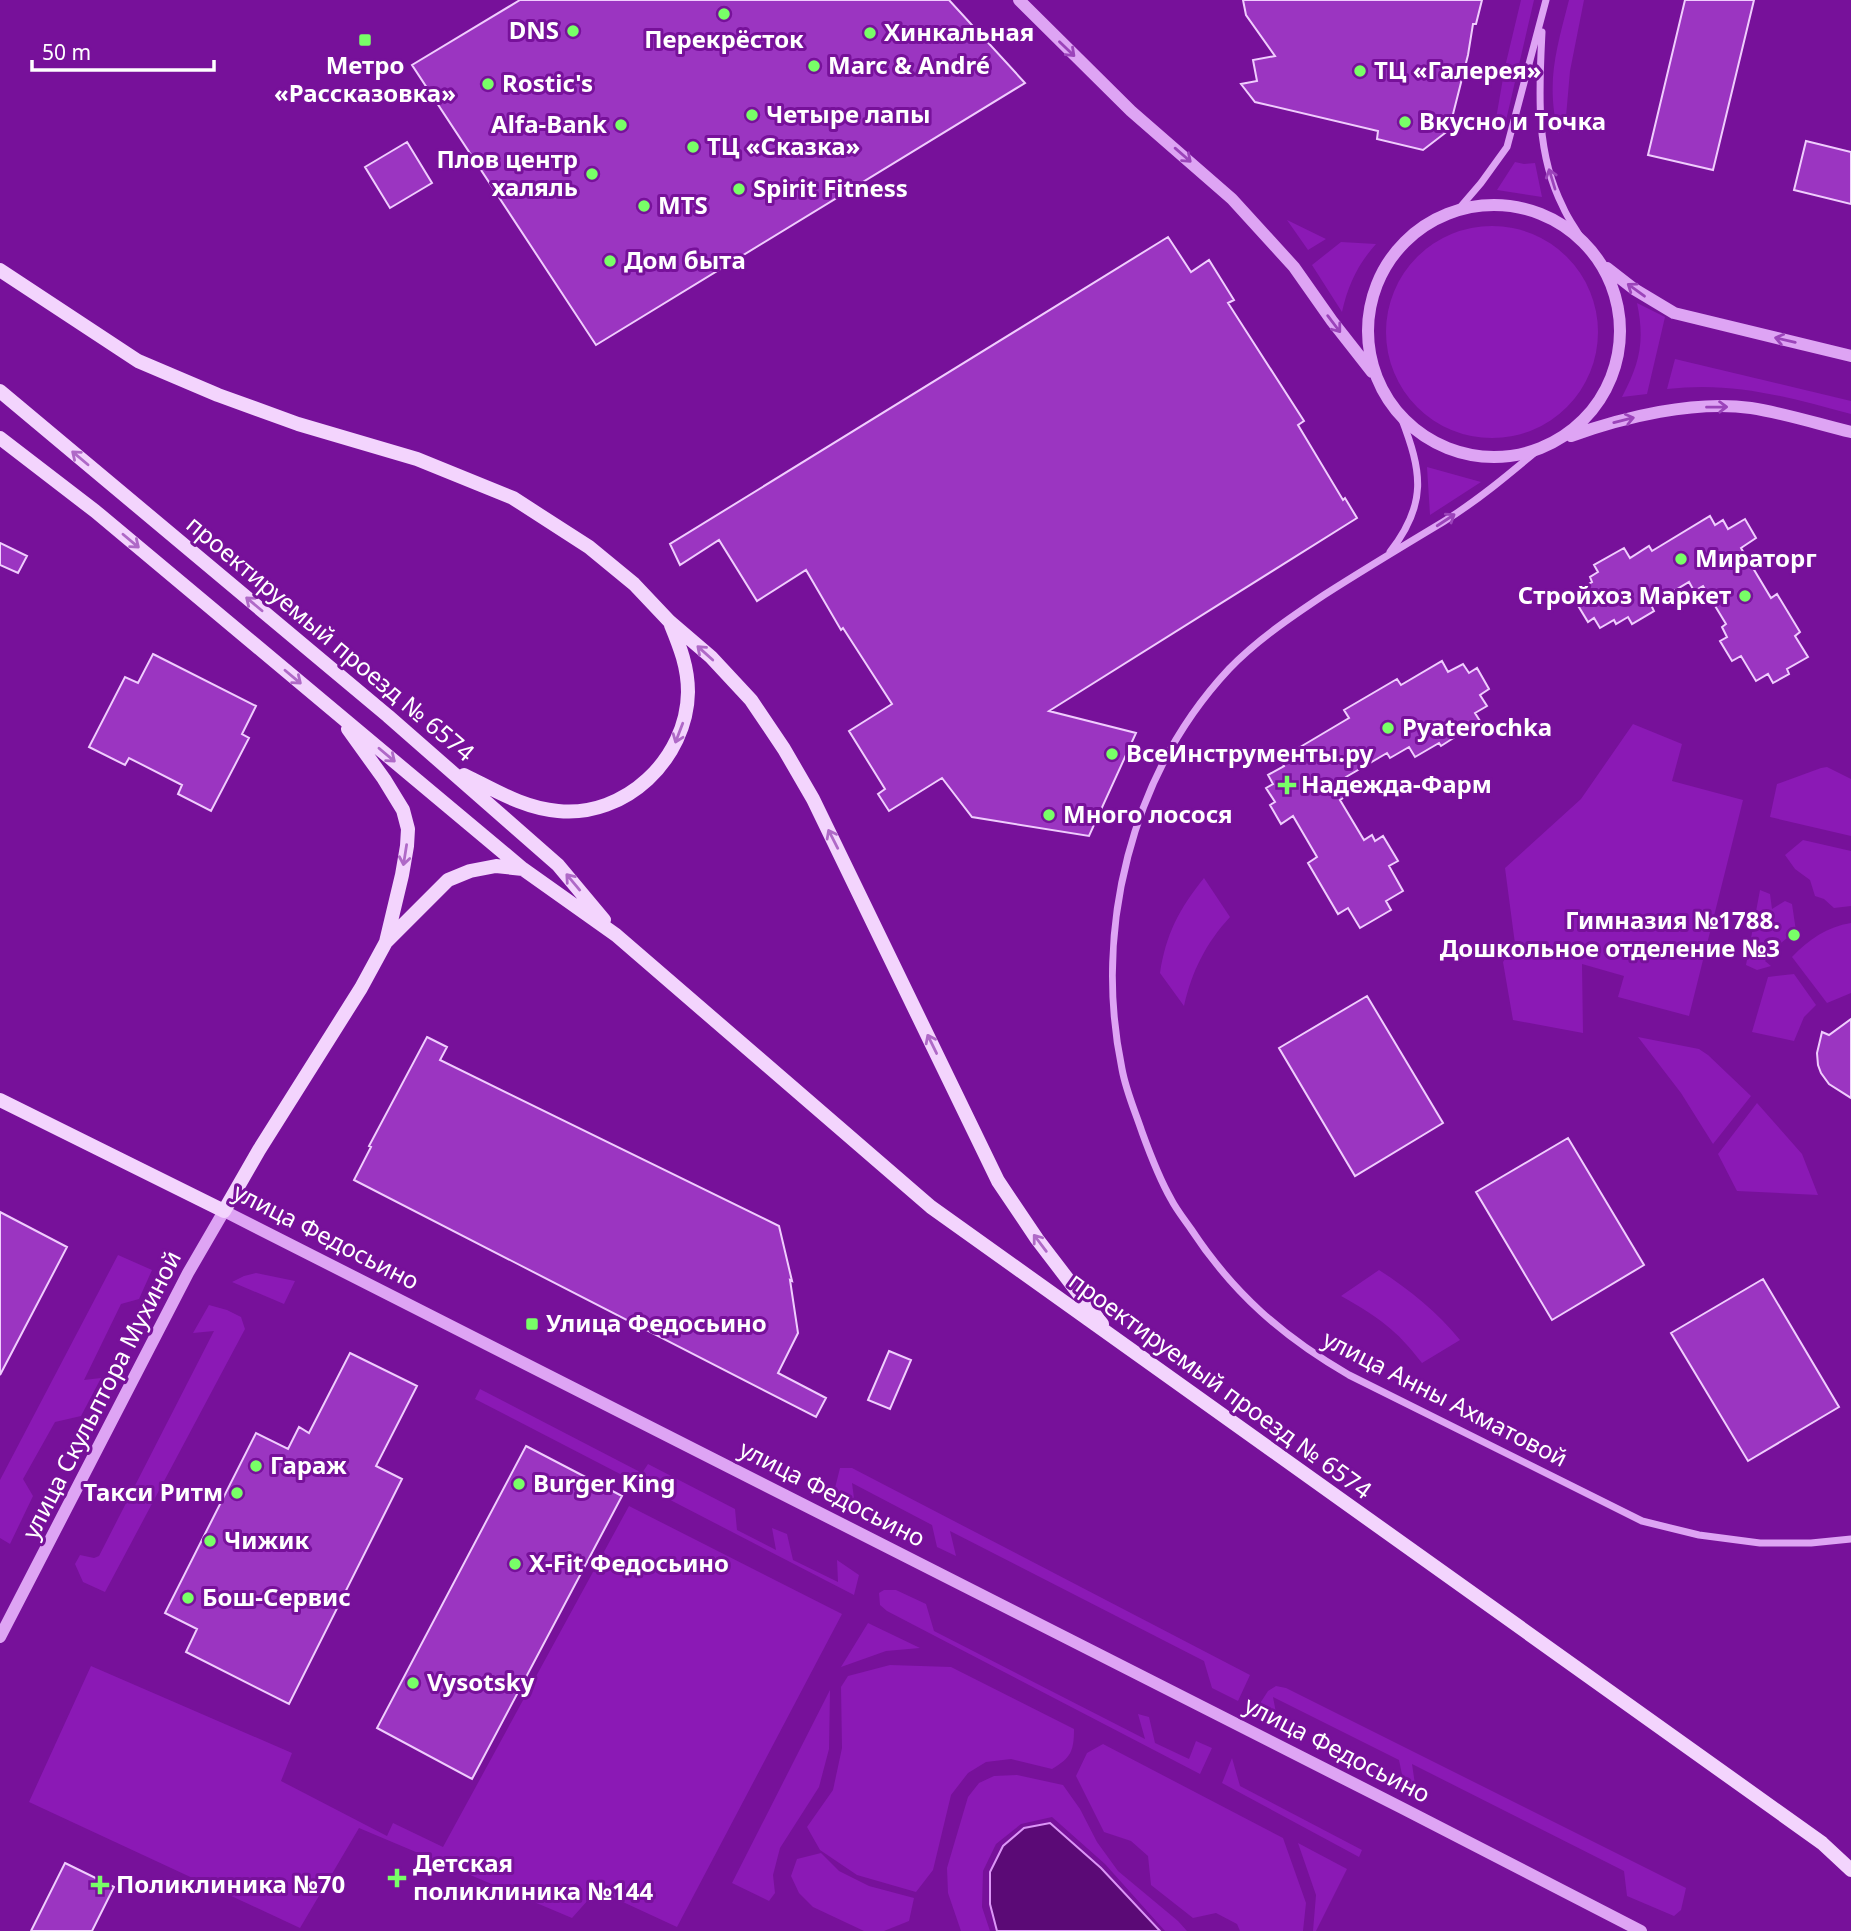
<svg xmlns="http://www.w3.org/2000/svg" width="1851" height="1931" font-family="'Noto Sans',sans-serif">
	<rect width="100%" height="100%" fill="#77119a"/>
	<!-- green -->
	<path fill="#8b19b5" d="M1521,0H1534L1504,129L1494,130L1505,67Z
		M1569,0H1584L1570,71L1565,128L1558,133C1546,81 1556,51 1569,0Z
		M1515,162L1524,164L1535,163L1542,197L1497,190Z
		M1287,220L1326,239L1308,250Z
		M1386 332a106 106 0 1 1 212 0a106 106 0 1 1-212 0Z
		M1341,242L1376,244C1358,264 1348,285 1342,312L1312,265Z
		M1637,303L1665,317L1647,394L1622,397C1640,363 1645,341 1637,303Z
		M1675,359L1851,401V414C1787,397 1734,381 1667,389Z
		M1427,467L1481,482L1430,515Z
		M1633,724L1682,744L1672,781L1743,800L1689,1016L1618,997L1624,976L1582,964L1583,1033L1513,1020L1503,962L1515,944L1505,868L1581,799Z
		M1827,767L1851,779V836L1770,817L1777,784L1821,768Z
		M1803,840L1851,851V906L1834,908L1824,899L1815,896L1810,880L1795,869L1785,855Z
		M1204,878L1230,917C1206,943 1192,971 1184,1006L1160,973C1166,934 1179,909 1204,878Z
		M1760,890L1770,894L1772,909L1785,901L1792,904L1796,931L1777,946L1765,961L1771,966L1757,970L1746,965Z
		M1851,923V993L1827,1003L1792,957C1809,939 1827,927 1851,923Z
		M1794,974L1816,1005L1804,1017L1794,1041L1752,1032L1768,977Z
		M1638,1037L1699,1049L1708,1055L1751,1096L1713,1144L1681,1093Z
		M1757,1103L1802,1154L1818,1195L1737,1191L1718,1154Z
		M118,1255L152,1270L139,1299L121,1304L84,1380L101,1378L81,1416L55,1422L23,1479L33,1496L10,1544L0,1538V1480Z
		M1379,1270C1410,1290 1437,1312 1460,1340L1422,1363C1396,1329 1378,1317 1341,1296Z
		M256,1273L295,1281L284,1304L232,1282L244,1276Z
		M209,1305L227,1310L241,1317L245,1329L105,1592L83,1582L75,1564L80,1555L94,1558L99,1556L214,1331L193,1333Z
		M480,1389L642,1473L648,1464L735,1509L737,1530L776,1550L772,1528L787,1534L793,1560L838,1582L837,1560L859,1575L854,1595L475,1399Z
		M840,1468H852L1250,1675L1238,1701L1212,1688L1204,1661L950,1531L956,1556L937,1547L932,1525L852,1483L855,1506L834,1492Z
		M629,1506L842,1614L677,1927L597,1890L572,1918L359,1828L300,1928L29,1802L91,1666L292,1753L281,1781L387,1836L393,1823L443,1847Z
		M884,1590H896L926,1604L934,1631L1145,1739L1138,1714L1149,1717L1155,1743L1189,1759L1196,1741L1212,1748L1200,1774L887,1611L880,1605L879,1593Z
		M868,1623L920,1648L886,1651L841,1667Z
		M890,1665L951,1667L1074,1729C1074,1751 1071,1758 1052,1769L1011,1759L986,1762L968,1773L951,1795L933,1870L916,1892L857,1875L820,1850L807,1827L833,1790L842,1748L841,1687L848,1676Z
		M1276,1686L1286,1688L1686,1888L1681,1910L1674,1916L1627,1896L1624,1871L1412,1764L1416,1791L1404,1784L1399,1760L1273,1697L1277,1718L1257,1708L1268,1691Z
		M830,1690L829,1749L819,1787L780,1848L773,1875L775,1893L769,1901L732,1883Z
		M1103,1744L1283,1838L1306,1903L1303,1931H1240L1237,1924L1216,1913L1193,1918L1151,1885L1148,1856L1131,1841L1104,1832L1076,1776L1087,1753Z
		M1232,1758L1240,1786L1362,1850L1359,1857L1222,1783Z
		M1017,1775L1063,1785L1080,1809L1097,1842L1118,1871L1178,1921L1187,1931H1165L1105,1864L1052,1817L1021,1824L996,1844L983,1871L982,1907L990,1931H961L948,1893L947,1868L968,1797L979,1783L994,1776Z
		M1298,1843L1347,1869L1316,1931H1313L1316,1895Z
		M821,1853L839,1871L869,1886L914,1898L909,1921L884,1931H864L813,1907L799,1893L791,1876L797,1859Z"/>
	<!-- water -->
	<path fill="#5b0a76" stroke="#dc96f7" stroke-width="2" d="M1050,1823L1101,1868L1160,1931H997L990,1904V1872L1003,1846L1024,1828Z"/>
	<!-- building -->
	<path fill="#9b35c1" stroke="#f0cdfe" stroke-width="2" d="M520,0H949L1025,83L596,345L412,65Z
		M1243,0H1482L1476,24H1473L1468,55L1449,130L1423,150L1377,139L1378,131L1255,102L1241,84L1257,81L1253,60L1275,56L1246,15Z
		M1685,0H1754L1713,170L1648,155Z
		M1806,141L1851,152V204L1794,190Z
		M407,142L432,183L390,208L365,167Z
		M1168,237L1191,272L1209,260L1234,300L1228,303L1304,421L1298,425L1343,500L1345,498L1357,518L1049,711L1136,733L1089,836L972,817L942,778L889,811L878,794L885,789L849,731L892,704L843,628L841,630L806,570L757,601L719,540L680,565L670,544Z
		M1710,516L1715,525L1723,520L1728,529L1745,519L1756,538L1741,548L1771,598L1777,594L1800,632L1795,636L1808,657L1787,669L1789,674L1773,683L1768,674L1756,681L1741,656L1732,661L1720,641L1727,637L1722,627L1726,624L1703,586L1694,591L1689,582L1651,605L1654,611L1632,624L1628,617L1616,624L1614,620L1600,628L1594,618L1588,622L1571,594L1592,582L1590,577L1598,572L1594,565L1624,548L1630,558L1649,546L1652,551Z
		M0,543L27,556L18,573L0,565Z
		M153,654L256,706L242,734L249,738L211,811L178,794L182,785L129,758L125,765L89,747L125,677L138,683Z
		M1442,661L1448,672L1463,664L1469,673L1477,668L1489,689L1480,695L1487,706L1475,713L1480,721L1441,746L1439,743L1415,757L1409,747L1390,758L1387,753L1346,777L1354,791L1340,800L1364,840L1372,835L1375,841L1383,836L1398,861L1389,866L1403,891L1386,901L1391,910L1360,928L1348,908L1338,914L1308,863L1317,857L1293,816L1281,824L1270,805L1275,802L1266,788L1273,784L1268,775L1284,766L1280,759L1349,718L1344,710L1397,679L1401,685Z
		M1367,996L1443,1123L1355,1176L1279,1048Z
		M1851,1019V1098L1829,1084L1821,1073L1818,1065L1817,1053L1822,1032L1829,1035Z
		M427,1037L447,1047L440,1060L779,1226L792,1281L790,1280L798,1333L778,1373L826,1398L816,1417L354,1180L371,1147L369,1146Z
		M1568,1138L1644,1265L1552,1320L1476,1192Z
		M0,1212L67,1247L0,1375Z
		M1763,1279L1839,1407L1748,1461L1671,1333Z
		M889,1351L911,1360L890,1409L868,1400Z
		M350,1353L417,1386L376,1466L402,1479L289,1704L186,1652L197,1629L165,1613L256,1433L288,1449L299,1427L309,1433Z
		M526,1446L622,1496L472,1779L377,1728Z
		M65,1863L114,1887L92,1931H31Z"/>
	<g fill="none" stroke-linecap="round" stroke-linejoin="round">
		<!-- minor -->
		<path stroke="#dea4f4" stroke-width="7" d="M1542,32C1539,92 1535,152 1563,207C1568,219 1576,229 1582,240
			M1457,211L1481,183L1507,147L1546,0
			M1539,449C1508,475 1477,501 1443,522C1403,546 1363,570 1324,595C1291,617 1257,640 1229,669C1131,774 1093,930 1122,1069C1126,1091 1135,1111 1142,1132C1150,1154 1159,1178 1171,1199C1176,1209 1184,1219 1191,1229C1233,1293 1283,1337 1349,1375L1642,1521L1699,1535L1760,1543H1811L1851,1539
			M1390,552C1428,503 1422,472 1401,417"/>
		<!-- tertiary -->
		<path stroke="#dea4f4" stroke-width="12" d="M1019,0L1131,111L1232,199L1294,267L1332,321L1372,372
			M1368 331a126 126 0 1 1 252 0a126 126 0 1 1-252 0Z
			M1607,268L1634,289L1674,313L1851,356
			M1571,436C1624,417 1694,400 1751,408C1784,413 1818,424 1851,432
			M0,1637L188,1273L224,1211L1402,1808L1641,1931"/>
		<!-- secondary -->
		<path stroke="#f3d4fd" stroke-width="14" d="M0,270L138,361L218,395L298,424L417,459L513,498L589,547L634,584L669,621L711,657L751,700L784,749L813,799L998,1181L1037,1239L1102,1324
			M0,391L388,716L558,865L604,920
			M0,438L95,511L523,869L616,935L931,1207L1822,1843L1851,1870
			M464,775C495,790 523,808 558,811C625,818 687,759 688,692C688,667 680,647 671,625
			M387,941L448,880L470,871L496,866L523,869
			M0,1100L224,1211L259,1150L361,988L386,942L402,875L407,846L408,829L403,810L384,779L348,729"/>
	</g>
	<!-- one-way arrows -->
	<defs><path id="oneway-shaft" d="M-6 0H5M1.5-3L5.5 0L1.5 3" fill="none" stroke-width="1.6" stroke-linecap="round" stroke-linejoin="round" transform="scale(1.75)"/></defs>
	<g stroke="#9b44ba">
		<use href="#oneway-shaft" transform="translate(1067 49) rotate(44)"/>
		<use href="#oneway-shaft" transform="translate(1183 155) rotate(41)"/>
		<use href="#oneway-shaft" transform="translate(1552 179) rotate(-107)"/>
		<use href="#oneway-shaft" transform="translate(1636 290) rotate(-144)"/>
		<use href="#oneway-shaft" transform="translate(1334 324) rotate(53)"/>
		<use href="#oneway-shaft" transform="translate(1785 340) rotate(-167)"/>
		<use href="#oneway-shaft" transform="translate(1717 407) rotate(-1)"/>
		<use href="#oneway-shaft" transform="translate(1624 420) rotate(-14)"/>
		<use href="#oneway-shaft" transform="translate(1446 520) rotate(-33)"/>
	</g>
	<g stroke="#af69c7">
		<use href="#oneway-shaft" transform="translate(80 458) rotate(-140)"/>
		<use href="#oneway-shaft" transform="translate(131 541) rotate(40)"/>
		<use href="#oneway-shaft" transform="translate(254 604) rotate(-140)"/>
		<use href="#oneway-shaft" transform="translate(705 653) rotate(-138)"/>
		<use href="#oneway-shaft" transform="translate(293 677) rotate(40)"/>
		<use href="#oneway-shaft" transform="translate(679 733) rotate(111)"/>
		<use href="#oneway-shaft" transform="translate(387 755) rotate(40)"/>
		<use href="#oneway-shaft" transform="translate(833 839) rotate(-117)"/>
		<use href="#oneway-shaft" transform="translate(405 855) rotate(99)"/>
		<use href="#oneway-shaft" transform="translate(573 882) rotate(-130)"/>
		<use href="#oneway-shaft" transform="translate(932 1044) rotate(-116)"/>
		<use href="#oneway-shaft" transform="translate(1040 1243) rotate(-127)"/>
	</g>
	<!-- markers -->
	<g fill="#78ff67" stroke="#77119a" stroke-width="2.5">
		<circle cx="724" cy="14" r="7"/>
		<circle cx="573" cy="31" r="7"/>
		<circle cx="870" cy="33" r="7"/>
		<rect x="358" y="33" width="14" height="14" rx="3.5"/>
		<circle cx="814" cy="66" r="7"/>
		<circle cx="1360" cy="71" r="7"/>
		<circle cx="488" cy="84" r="7"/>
		<circle cx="752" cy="115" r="7"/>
		<circle cx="1405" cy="122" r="7"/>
		<circle cx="621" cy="125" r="7"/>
		<circle cx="693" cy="147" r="7"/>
		<circle cx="592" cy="174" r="7"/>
		<circle cx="739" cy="189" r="7"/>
		<circle cx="644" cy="206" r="7"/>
		<circle cx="610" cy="261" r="7"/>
		<circle cx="1681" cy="559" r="7"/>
		<circle cx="1745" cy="596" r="7"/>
		<circle cx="1388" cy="728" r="7"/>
		<circle cx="1112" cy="754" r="7"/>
		<path d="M1283.5 774.5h7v7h7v7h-7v7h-7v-7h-7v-7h7z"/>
		<circle cx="1049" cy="815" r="7"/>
		<circle cx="1794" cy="935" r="7"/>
		<rect x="525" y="1317" width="14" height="14" rx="3.5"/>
		<circle cx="256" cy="1466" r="7"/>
		<circle cx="519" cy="1484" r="7"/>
		<circle cx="237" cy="1493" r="7"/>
		<circle cx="210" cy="1541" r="7"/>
		<circle cx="515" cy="1564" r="7"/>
		<circle cx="188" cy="1598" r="7"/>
		<circle cx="413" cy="1683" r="7"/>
		<path d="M393.5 1867.5h7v7h7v7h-7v7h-7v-7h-7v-7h7z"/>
		<path d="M96.5 1874.5h7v7h7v7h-7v7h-7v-7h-7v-7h7z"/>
	</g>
	<g text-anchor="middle" stroke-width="6" stroke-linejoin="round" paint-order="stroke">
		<!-- poi labels -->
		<g font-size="24" font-weight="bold" fill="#fff" stroke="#77119a" text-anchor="start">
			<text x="559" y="39" text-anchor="end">DNS</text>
			<text x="884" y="41">Хинкальная</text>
			<text x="724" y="48" text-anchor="middle">Перекрёсток</text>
			<text x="365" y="74" text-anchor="middle">Метро<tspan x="365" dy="28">«Рассказовка»</tspan></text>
			<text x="828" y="74">Marc &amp; André</text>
			<text x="1374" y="79">ТЦ «Галерея»</text>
			<text x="502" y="92">Rostic's</text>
			<text x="766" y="123">Четыре лапы</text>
			<text x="1419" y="130">Вкусно и Точка</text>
			<text x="607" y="133" text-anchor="end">Alfa-Bank</text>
			<text x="707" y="155">ТЦ «Сказка»</text>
			<text x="578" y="168" text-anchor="end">Плов центр<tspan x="578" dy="28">халяль</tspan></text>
			<text x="753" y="197">Spirit Fitness</text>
			<text x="658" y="214">MTS</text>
			<text x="624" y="269">Дом быта</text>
			<text x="1695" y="567">Мираторг</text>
			<text x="1731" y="604" text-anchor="end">Стройхоз Маркет</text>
			<text x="1402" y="736">Pyaterochka</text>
			<text x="1126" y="762">ВсеИнструменты.ру</text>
			<text x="1301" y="793">Надежда-Фарм</text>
			<text x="1063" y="823">Много лосося</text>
			<text x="1780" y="929" text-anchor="end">Гимназия №1788.<tspan x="1780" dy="28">Дошкольное отделение №3</tspan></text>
			<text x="546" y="1332">Улица Федосьино</text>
			<text x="270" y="1474">Гараж</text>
			<text x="533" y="1492">Burger King</text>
			<text x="223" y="1501" text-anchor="end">Такси Ритм</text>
			<text x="224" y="1549">Чижик</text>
			<text x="529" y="1572">X-Fit Федосьино</text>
			<text x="202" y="1606">Бош-Сервис</text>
			<text x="427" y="1691">Vysotsky</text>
			<text x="413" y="1872">Детская<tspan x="413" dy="28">поликлиника №144</tspan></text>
			<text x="116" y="1893">Поликлиника №70</text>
		</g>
		<!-- street labels -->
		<g font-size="24" fill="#fff" stroke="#77119a">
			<text transform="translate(330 639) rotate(40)" y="8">проектируемый проезд № 6574</text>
			<text transform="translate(326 1237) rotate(27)" y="8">улица Федосьино</text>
			<text transform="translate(1220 1386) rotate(36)" y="8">проектируемый проезд № 6574</text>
			<text transform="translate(102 1395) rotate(-63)" y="8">улица Скульптора Мухиной</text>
			<text transform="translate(1445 1399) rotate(27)" y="8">улица Анны Ахматовой</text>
			<text transform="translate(832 1494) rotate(27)" y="8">улица Федосьино</text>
			<text transform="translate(1337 1750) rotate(27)" y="8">улица Федосьино</text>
		</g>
	</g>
	<!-- scale -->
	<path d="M32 60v10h182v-10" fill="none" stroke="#ffffff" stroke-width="3.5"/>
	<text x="42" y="60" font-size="21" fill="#ffffff" stroke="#77119a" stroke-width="5" paint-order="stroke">50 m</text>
</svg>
